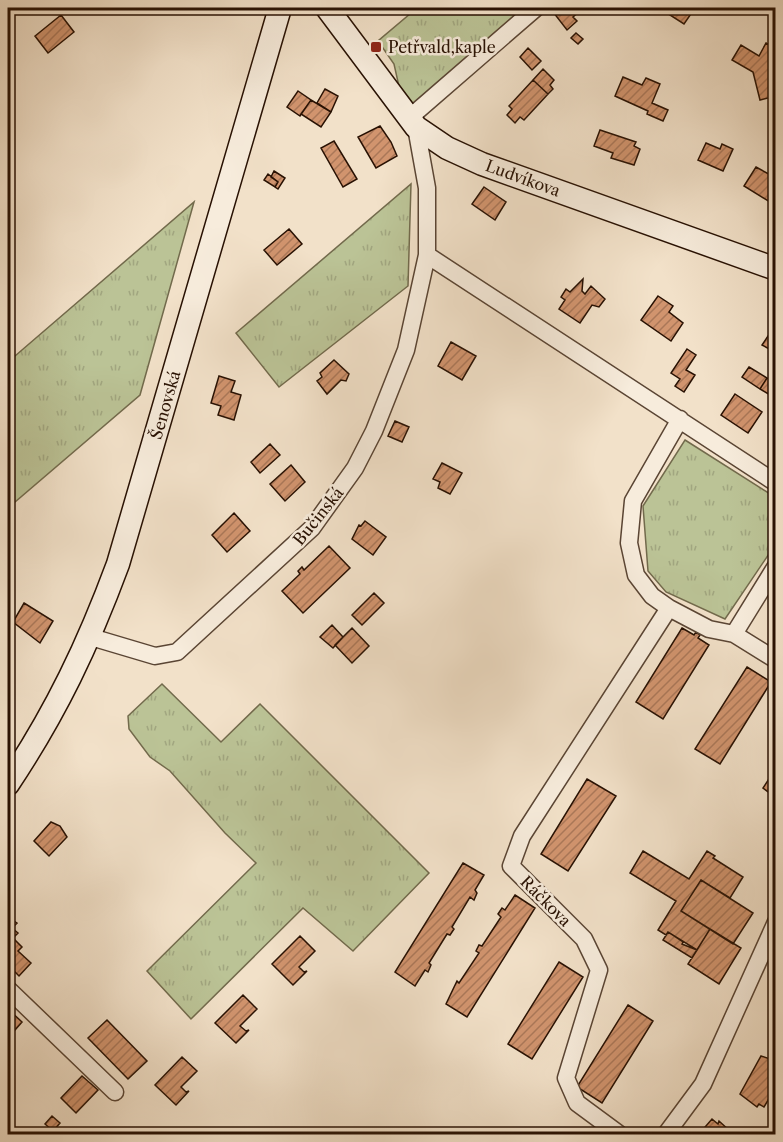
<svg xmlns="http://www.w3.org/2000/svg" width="783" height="1142" font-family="'Libre Caslon Text',serif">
	<defs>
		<pattern id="grass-tufts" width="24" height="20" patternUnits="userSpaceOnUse" patternTransform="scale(1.5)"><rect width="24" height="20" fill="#bbc396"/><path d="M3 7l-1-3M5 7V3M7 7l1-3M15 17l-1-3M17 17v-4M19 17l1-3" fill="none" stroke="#a1a680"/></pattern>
		<pattern id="building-hatch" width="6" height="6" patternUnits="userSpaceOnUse" patternTransform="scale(1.5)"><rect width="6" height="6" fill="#d1946e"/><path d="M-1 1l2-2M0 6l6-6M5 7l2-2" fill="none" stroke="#aa7758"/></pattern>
	</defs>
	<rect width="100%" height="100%" fill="#f2e1c9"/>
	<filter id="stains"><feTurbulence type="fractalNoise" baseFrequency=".00333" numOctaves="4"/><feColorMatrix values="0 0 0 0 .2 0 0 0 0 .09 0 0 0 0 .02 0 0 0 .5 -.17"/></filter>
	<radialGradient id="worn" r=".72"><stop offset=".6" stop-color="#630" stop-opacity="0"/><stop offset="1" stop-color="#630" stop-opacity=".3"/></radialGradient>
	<!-- grass -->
	<path fill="url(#grass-tufts)" stroke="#726a4c" stroke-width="1.5" d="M417,8H533L412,108L400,91L394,64L378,41Z
		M411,184L408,286L279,387L236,333Z
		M194,202L140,395L15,502L8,496V362Z
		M685,440L775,497V545L725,619L666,592L648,571L643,506Z
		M162,684L221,742L260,704L429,873L353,951L303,908L191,1019L147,971L256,863L225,833L170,771L150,757L129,729L128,716Z"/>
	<!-- building -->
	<path fill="url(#building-hatch)" stroke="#281103" stroke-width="1.5" d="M550,8H577L580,11L573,17L577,21L567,30Z
		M659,8H695L684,24Z
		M61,15L74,32L48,53L35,36Z
		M576,33L583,39L578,44L571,38Z
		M766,43L776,49V96L760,100L753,72L732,60L741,45L759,56Z
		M528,48L541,61L532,70L520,57Z
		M543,69L554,80L550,85L553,89L548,94L533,80Z
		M623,77L642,85L646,78L660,84L652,103L668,110L663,121L647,114L648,111L615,96Z
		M533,80L548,94L524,120L520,117L515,123L507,115L512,109L509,106Z
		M325,89L338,96L331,112L317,103Z
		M298,91L311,100L300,116L287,107Z
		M311,100L331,112L321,127L301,114Z
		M380,126L391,142L397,156L376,168L358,137Z
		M600,130L636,142L634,146L640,149L634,165L611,158L613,153L594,146Z
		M334,141L357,179L343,187L321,148Z
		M706,143L720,149L722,144L733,149L723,171L698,160Z
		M756,167L776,178L775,205L744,186Z
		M274,171L285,178L278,189L275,187L278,182L271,177Z
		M268,174L278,182L275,187L264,180Z
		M484,187L506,202L495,220L472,204Z
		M289,229L302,244L277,265L264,250Z
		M583,279L582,291L585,294L591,286L605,299L599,307L592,305L580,323L559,309L565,300L561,297L566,289L570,292Z
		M658,296L673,306L669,312L683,323L671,341L641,320Z
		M774,327L776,328V353L762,345Z
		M451,342L476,356L462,380L438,366Z
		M687,349L696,355L686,370L695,375L684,392L675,386L680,379L671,373Z
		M334,360L349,374L346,381L341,380L327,394L317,381L322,377L320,373Z
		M749,367L767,378L760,389L742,377Z
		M219,376L235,381L231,392L241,395L234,420L218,415L221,406L211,403Z
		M767,378L776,384L770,395L760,389Z
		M735,394L762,412L748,433L721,415Z
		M395,421L409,427L402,442L388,436Z
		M270,444L280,455L260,473L251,462Z
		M442,463L462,473L450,494L438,488L440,482L433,479Z
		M291,465L305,482L285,501L270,484Z
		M234,513L250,531L227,552L212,535Z
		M365,521L386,537L373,555L352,539L359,525L361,526Z
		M329,546L350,568L303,613L282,591L300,574L298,571L302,567L304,570Z
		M374,593L384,603L362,625L352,615Z
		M24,603L53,621L40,643L13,622Z
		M332,625L343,637L333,648L320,637Z
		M352,628L369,646L352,663L335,645Z
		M682,628L694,635L696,632L700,635L698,638L709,645L663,719L636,702Z
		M747,667L771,682L720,764L695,749Z
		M776,768V801L774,804L769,801L772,795L763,788Z
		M587,779L616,796L568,871L541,854Z
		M51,822L60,826L67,837L49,856L34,841Z
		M643,851L689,879L707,851L715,856L713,858L743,877L730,898L701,880L681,911L710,929L697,950L668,932L666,935L658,930L676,901L630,873Z
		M463,863L484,875L475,890L477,893L474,900L470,897L452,927L454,929L450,935L447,934L429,963L431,965L428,972L425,970L415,986L395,972Z
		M701,880L753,913L733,944L681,911Z
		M515,895L535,908L467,1017L446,1004L457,981L459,983L479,953L476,951L479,945L482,946L501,917L498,914L502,908L505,910Z
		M14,921L17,923L12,928L18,933L13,938L22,947L18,951L31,963L19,976L8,965V928Z
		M710,929L741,948L719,984L688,964Z
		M668,932L683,942L682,944L697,950L692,958L663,940Z
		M300,936L315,951L299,967L304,972L307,971L293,985L272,964Z
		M559,962L583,977L532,1059L508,1044Z
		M243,995L257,1009L240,1026L246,1031L249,1030L236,1043L215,1023Z
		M628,1005L653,1021L602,1103L577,1087Z
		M8,1009L22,1022L8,1038Z
		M107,1020L147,1061L128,1079L88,1038Z
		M761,1056L776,1061V1087L764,1107L759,1104L757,1107L740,1094Z
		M182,1057L197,1071L181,1087L186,1092L189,1091L176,1105L155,1085Z
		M82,1076L98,1090L76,1113L61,1098Z
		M52,1116L60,1123L53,1131L45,1124Z
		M712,1119L718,1124L719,1121L730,1131V1134H699Z"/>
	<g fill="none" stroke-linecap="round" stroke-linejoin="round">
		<defs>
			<path id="street" d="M408,119L536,8
				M427,255L776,483
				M669,608L709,629L734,634L776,660
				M734,634L776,566
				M91,637L155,656L177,652L312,528L355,468L374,431L406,350L427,255V188L416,127
				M8,989L115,1092
				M619,1134L577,1103L566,1078L599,970L584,939L511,866L522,836L669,608L652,596L636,575L629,543L633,501L680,419
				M666,1134L703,1084L776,922"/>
			<path id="secondary" d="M327,8L416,127L447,148L482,164L776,269
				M8,784C56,712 88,645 118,564L280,8"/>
		</defs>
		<!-- street casing -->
		<use href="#street" stroke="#5a4534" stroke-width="19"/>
		<!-- secondary casing -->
		<use href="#secondary" stroke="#281103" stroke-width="25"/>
		<!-- street -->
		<use href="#street" stroke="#f7ecdc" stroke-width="16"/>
		<!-- secondary -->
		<use href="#secondary" stroke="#f7ecdc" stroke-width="22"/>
	</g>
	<!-- markers -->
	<rect fill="#8f2418" stroke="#f7ecdc" stroke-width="2" x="370" y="41" width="12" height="12" rx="3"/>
	<g text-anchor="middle" stroke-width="5" stroke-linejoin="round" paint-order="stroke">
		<!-- poi labels -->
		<g font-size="16" fill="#281103" stroke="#f7ecdc" text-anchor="start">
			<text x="388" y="53">Petřvald,kaple</text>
		</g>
		<!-- street labels -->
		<g font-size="16" fill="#281103" stroke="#f7ecdc">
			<text transform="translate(523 178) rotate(20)" y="6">Ludvíkova</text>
			<text transform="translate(165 405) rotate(-74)" y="6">Šenovská</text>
			<text transform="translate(318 516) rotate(-51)" y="6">Bučinská</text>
			<text transform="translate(546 901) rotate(45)" y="6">Ráčkova</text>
		</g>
	</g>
	<!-- margin -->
	<rect width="783" height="1142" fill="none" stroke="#f2e1c9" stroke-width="30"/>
	<rect x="9" y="9" width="765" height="1124" fill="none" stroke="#281103" stroke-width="3"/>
	<rect x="15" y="15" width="753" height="1112" fill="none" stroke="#281103" stroke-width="1.5"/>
	<rect width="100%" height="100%" filter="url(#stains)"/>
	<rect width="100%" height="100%" fill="url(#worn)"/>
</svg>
